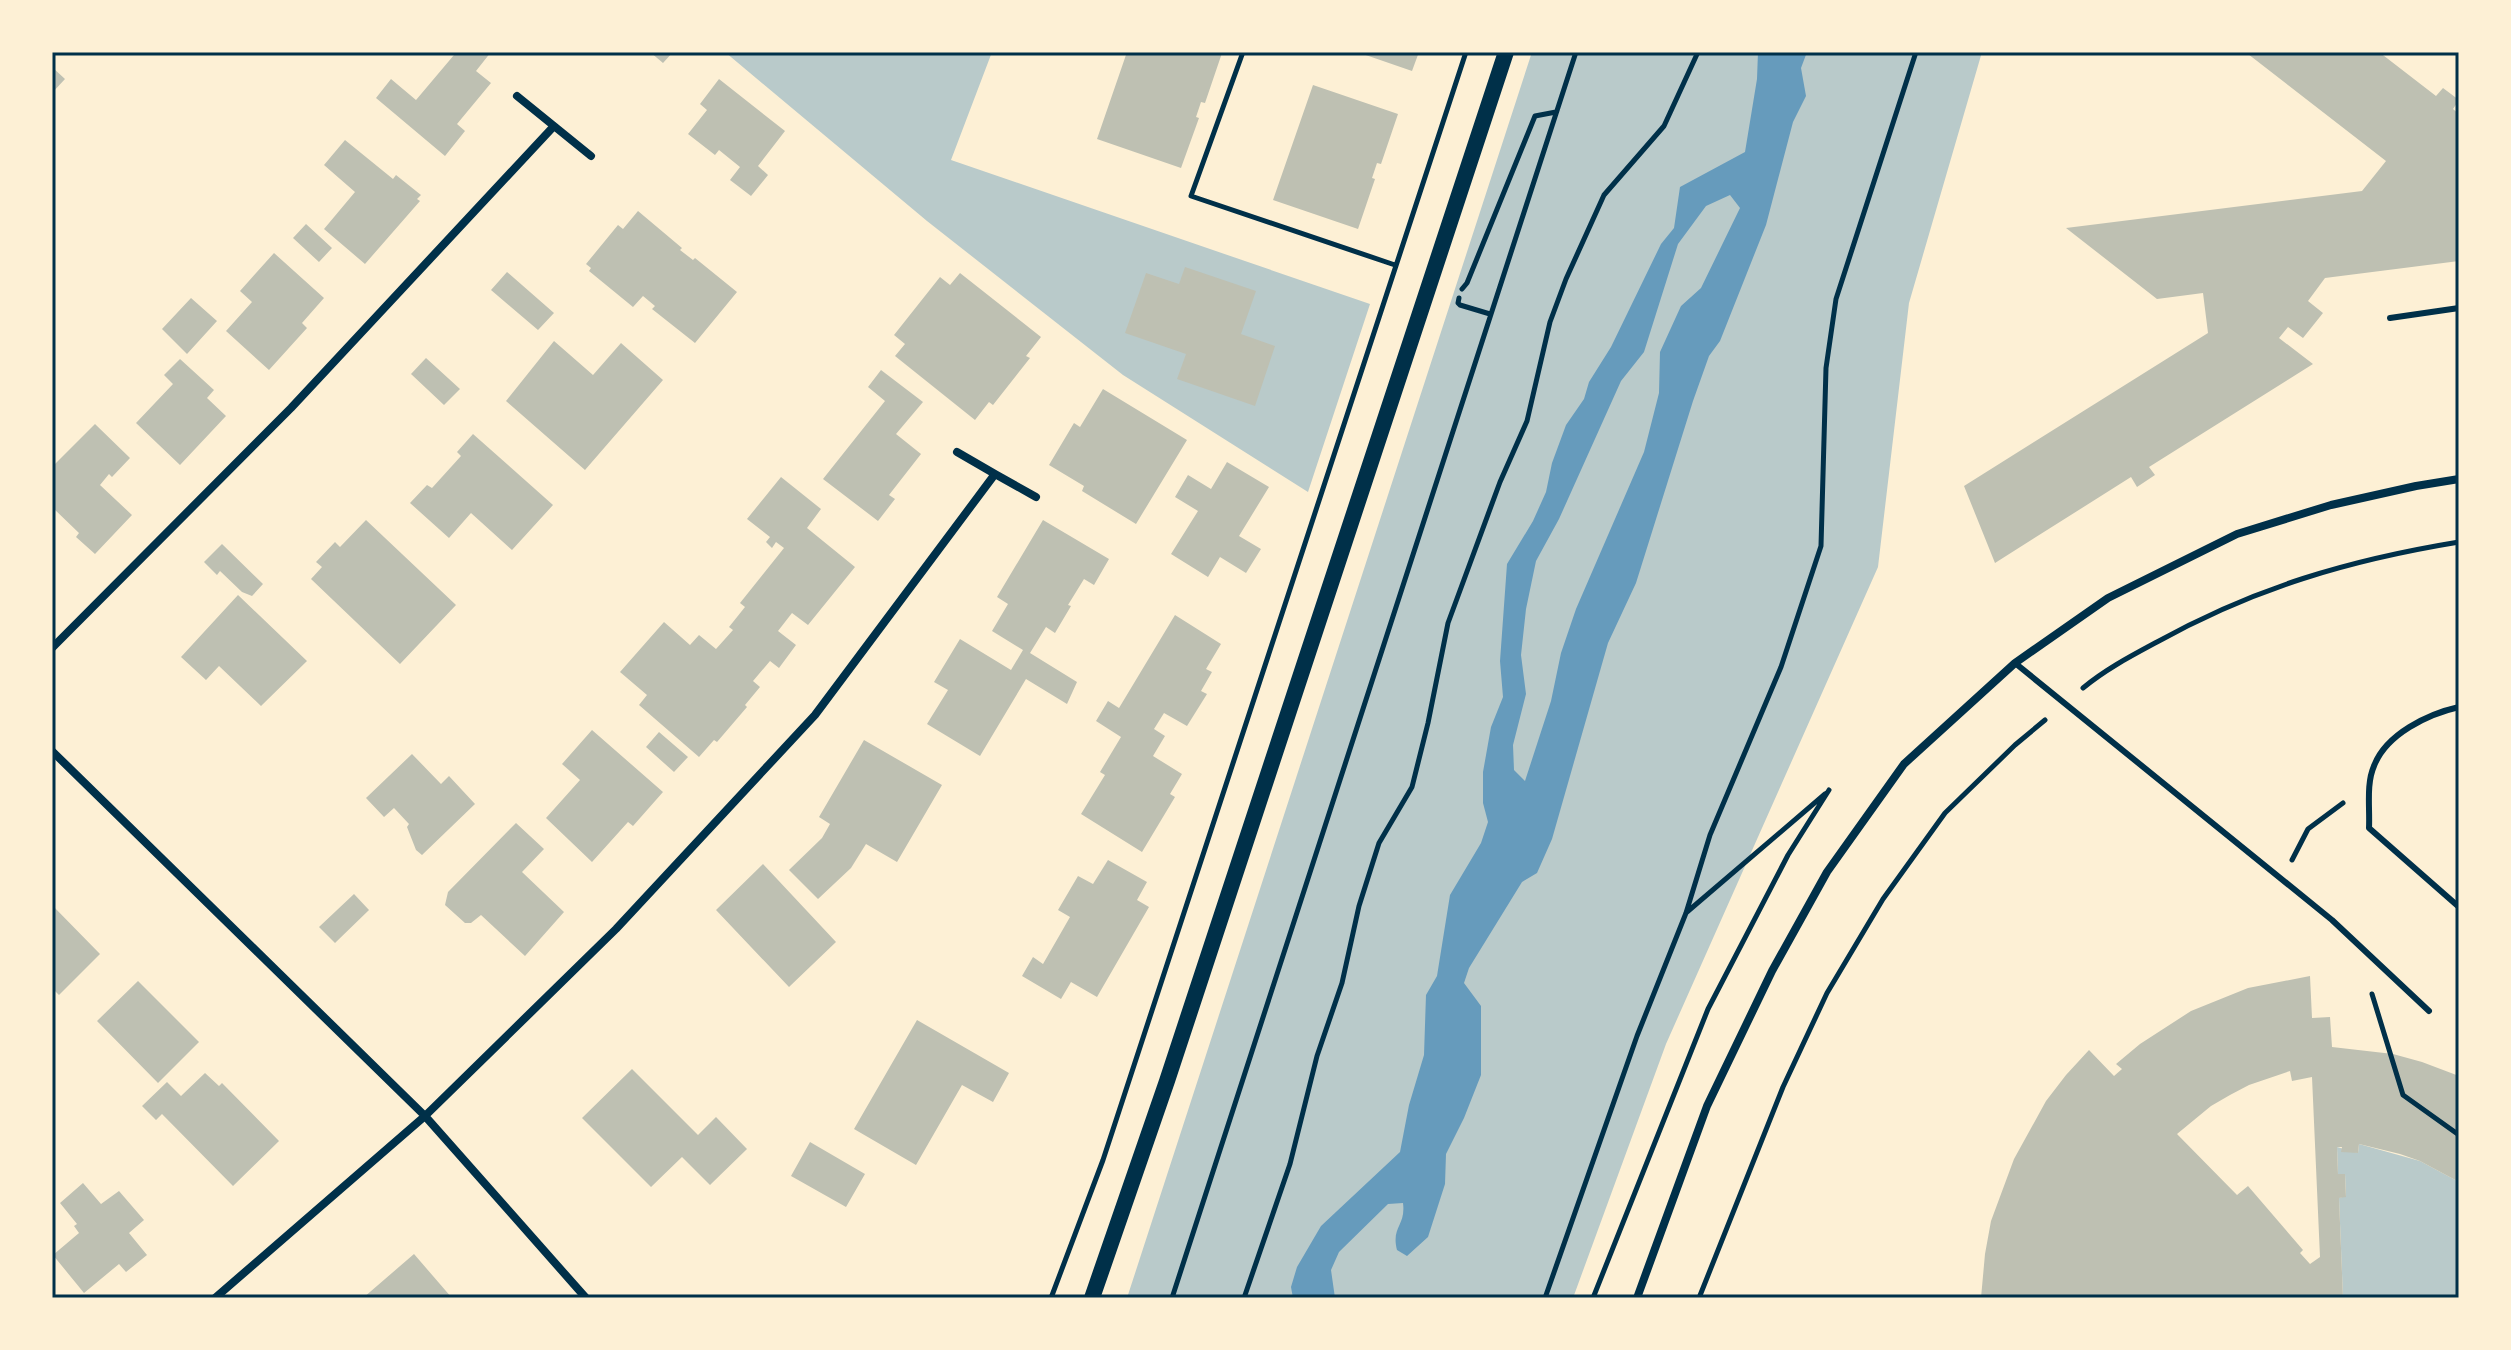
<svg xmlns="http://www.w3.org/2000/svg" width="2511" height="1350" font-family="Montserrat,sans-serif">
	<rect width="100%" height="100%" fill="#fdf0d5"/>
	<!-- green -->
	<path fill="#b9caca" d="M725,52H992L951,160L1370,304L1308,492L1123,375L927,221Z
		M1532,52H1982L1909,303L1878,567L1666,1044L1573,1298H1127Z
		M2359,1144L2420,1161L2459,1182V1298H2343L2339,1198L2346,1196L2345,1174H2338L2337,1147L2358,1153Z"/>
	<!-- water -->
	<path fill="#669bbc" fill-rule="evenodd" d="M1758,52H1807L1801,68L1806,96L1793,122L1766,225L1720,341L1709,356L1693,401L1636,583L1608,643L1552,839L1537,873L1522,882L1469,968L1464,983L1481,1006V1075L1464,1118L1446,1154L1445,1184L1428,1237L1407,1256L1397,1250C1391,1227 1406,1226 1403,1203L1388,1204L1339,1252L1331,1270L1335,1298H1293L1291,1287L1297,1267L1321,1226L1400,1152L1409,1105L1424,1055L1426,995L1437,976L1450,895L1481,843L1488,822L1483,803V772L1491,727L1503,697L1500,661L1507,564L1533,521L1546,492L1552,463L1566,425L1584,399L1589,382L1611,347L1661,244L1674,228L1680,187L1745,152L1757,79ZM1730,195L1740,208L1701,288L1681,306L1660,352L1659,393L1644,452L1576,609L1561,653L1551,701L1525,781L1514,770L1513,745L1526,694L1521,655L1526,609L1536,561L1559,519L1621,381L1644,352L1678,244L1706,206Z"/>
	<!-- building -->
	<path fill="#bec0b2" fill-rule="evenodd" d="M451,52H491L476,71L491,83L457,124L465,131L445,156L376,98L391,79L416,100L454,55Z
		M650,52H673L663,63Z
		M1127,52L1222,53L1205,103L1201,102L1196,117L1199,118L1181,168L1097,139Z
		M1357,52H1419L1412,71Z
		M2249,52H2379L2436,96L2443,88L2459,100L2453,109L2459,114V261L2325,278L2308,301L2323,313L2303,338L2288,327L2279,338L2313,364L2149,467L2155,475L2137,487L2131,477L1995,563L1964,486L2208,333L2203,293L2157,299L2066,228L2362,191L2386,161L2248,54Z
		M52,67L65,79L52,93Z
		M719,79L785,131L758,166L768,175L751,196L730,180L740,167L719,150L715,155L688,134L707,110L700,104Z
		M1313,85L1398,114L1381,164L1377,163L1372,178L1375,179L1358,229L1273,200Z
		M345,140L393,179L396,175L421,195L417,199L420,201L365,264L324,229L355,192L324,165Z
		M638,211L682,248L680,250L693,260L695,258L737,292L695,343L652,309L655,306L643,296L633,307L589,271L591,268L586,264L618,225L623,229Z
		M306,224L332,248L319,262L293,238Z
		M274,253L324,298L302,323L307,328L269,370L226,331L252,302L240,291Z
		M1185,267L1256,291L1241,334L1275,346L1255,406L1177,379L1186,354L1125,333L1146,273L1179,284Z
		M507,272L554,313L538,330L491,290Z
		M960,273L1041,337L1026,356L1030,358L993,405L989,402L975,420L895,356L905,344L894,335L940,277L950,285Z
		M191,298L217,321L187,354L162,329Z
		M554,341L593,375L621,343L663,380L585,470L506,401Z
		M426,358L460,389L444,405L411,374Z
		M180,359L214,390L207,398L226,416L180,465L136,423L173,384L164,375Z
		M881,370L923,402L896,434L921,454L889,495L895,499L878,521L823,479L885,401L868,387Z
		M1103,389L1187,440L1136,524L1082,491L1084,486L1049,465L1074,423L1080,427Z
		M95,424L130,458L112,477L109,474L100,485L132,515L95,554L76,537L79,533L52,507V467Z
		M473,434L553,505L512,550L471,513L449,538L410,503L427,485L432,488L461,456L457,452Z
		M1227,462L1269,487L1239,536L1261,549L1246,573L1220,557L1208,577L1171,554L1198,511L1175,497L1188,475L1211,489Z
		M781,477L821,509L807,528L855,567L808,625L792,613L778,631L796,645L779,668L770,661L753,681L760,687L745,705L747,707L717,742L714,740L699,757L639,705L647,695L620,672L664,622L690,645L699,635L716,649L733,630L729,627L745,607L740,603L784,548L776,542L772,548L766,542L770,537L747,519Z
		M366,520L456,605L400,664L311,579L322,567L316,562L335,542L340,547Z
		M1043,520L1109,559L1094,585L1084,579L1068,605L1071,606L1055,633L1046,627L1030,653L1077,682L1067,704L1026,679L980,756L927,724L948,690L934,682L960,639L1011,670L1023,650L992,631L1008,604L997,597Z
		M222,544L263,584L252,596L242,592L220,571L217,575L204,562Z
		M238,595L307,661L261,706L219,666L206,680L181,657Z
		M1175,615L1221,644L1206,669L1212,672L1201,691L1207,694L1187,726L1164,713L1154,729L1165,736L1153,756L1182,774L1170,794L1175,797L1142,852L1081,814L1105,775L1100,772L1121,737L1096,721L1108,701L1119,708Z
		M592,730L663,792L633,826L628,822L592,862L546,818L580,780L562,764Z
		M659,732L688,757L674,772L646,747Z
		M864,740L942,785L897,862L866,844L851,868L818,899L789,870L822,838L830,824L819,817Z
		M412,754L441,784L449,776L475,804L422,855L416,850L407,827L409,824L394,808L384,817L366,798Z
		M516,823L544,849L522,872L564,912L525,956L481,915L471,923H465L445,905L448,892Z
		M1108,860L1147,882L1137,900L1149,907L1097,997L1071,982L1061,999L1022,976L1033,957L1043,964L1070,917L1058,910L1078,876L1093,884Z
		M763,864L836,942L789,987L716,910Z
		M354,894L369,910L335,943L319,927Z
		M52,905L100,954L59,995L52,988Z
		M2310,976L2312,1018L2330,1017L2332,1047L2393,1054L2422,1062L2459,1076V1182L2420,1161L2400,1154L2359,1144L2358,1153L2341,1152L2342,1147H2337L2338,1174H2345L2346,1197L2339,1198L2343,1298H1981L1985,1254L1991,1221L2014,1159L2046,1101L2066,1075L2089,1050L2114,1076L2122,1069L2116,1064L2140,1044L2191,1011L2248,988ZM2290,1071L2292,1081L2312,1077L2320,1257L2310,1264L2300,1253L2303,1250L2248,1186L2237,1195L2177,1134L2211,1106L2230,1095L2249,1085Z
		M138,981L199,1042L158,1083L97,1021Z
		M917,1020L1009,1073L993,1102L962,1085L916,1165L854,1129Z
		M632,1069L698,1135L716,1117L747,1149L710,1185L682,1157L651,1187L582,1118Z
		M205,1073L219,1086L222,1083L279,1141L233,1186L162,1114L156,1120L142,1106L167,1082L181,1096Z
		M810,1142L865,1174L846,1207L791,1176Z
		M83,1183L101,1204L119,1191L144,1220L129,1233L147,1255L126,1272L119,1264L84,1293L53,1255L79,1233L74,1226L77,1224L60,1203Z
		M414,1254L452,1298H363Z"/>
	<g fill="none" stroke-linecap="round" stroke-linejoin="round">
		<!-- path -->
		<path stroke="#003049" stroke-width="5" d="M1243,52L1191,196L1395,265
			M1462,289L1467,283L1535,116L1556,112
			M1459,298L1458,303L1460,305L1490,314
			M2083,688C2106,669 2131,656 2157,642C2254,588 2349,560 2459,542
			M2292,860L2308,829L2343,803
			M1687,912L1825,794
			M2372,994L2403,1095L2459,1135
			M1051,1298L1103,1160L1466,52
			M1172,1298L1576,52
			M1244,1298L1290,1164L1317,1056L1342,983L1359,906L1379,843L1412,787L1428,723L1448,623L1500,482L1527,421L1550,322L1566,279L1604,195L1664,126L1698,52
			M1545,1298L1637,1036L1686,913L1710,835L1781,667L1821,546L1826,368L1836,299L1916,52
			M1593,1298L1708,1009L1788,855L1829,790
			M1699,1298L1783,1087L1827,993L1883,899L1945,813L2015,745L2045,720"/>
		<!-- service -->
		<path stroke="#003049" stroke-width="6" d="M2390,318L2459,308
			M2015,663L2332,920L2429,1011
			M2459,707C2428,714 2386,734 2374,766C2366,784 2370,808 2369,828L2459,907"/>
		<!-- minor -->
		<path stroke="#003049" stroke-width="8" d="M517,96L554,126
			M957,452L995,474
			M52,648L291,408L554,126L591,156
			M52,751L425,1116L586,1298
			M215,1298L425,1116L616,929L815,715L995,474L1036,497
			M1637,1298L1707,1106L1772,971L1827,872L1904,764L2015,663L2108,598L2237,534L2331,505L2416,486L2459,479"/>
		<!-- secondary -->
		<path stroke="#003049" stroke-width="16" d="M1092,1298L1167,1081L1506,52"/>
	</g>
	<!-- border -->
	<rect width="2511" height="1350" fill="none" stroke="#fdf0d5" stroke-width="108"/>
	<rect x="54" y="54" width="2403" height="1242" fill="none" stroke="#003049" stroke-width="3"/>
</svg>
